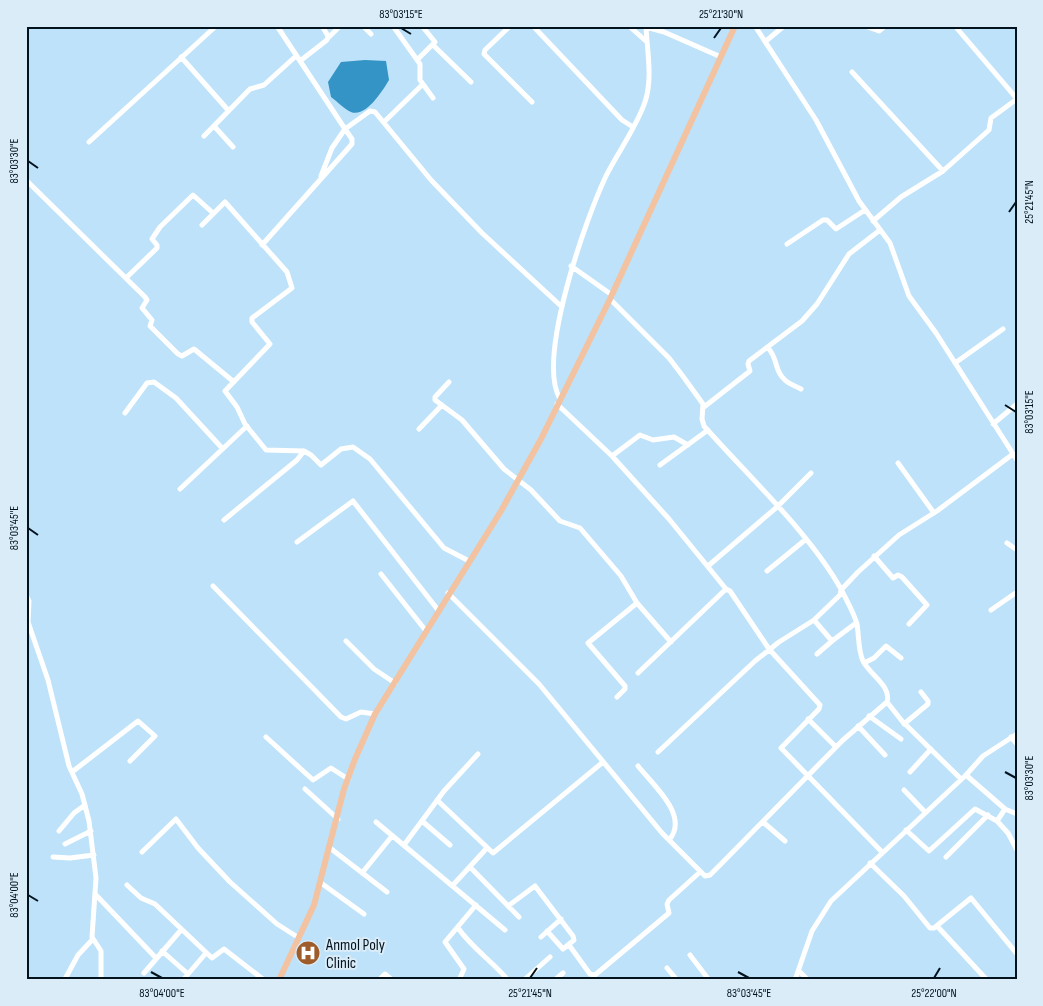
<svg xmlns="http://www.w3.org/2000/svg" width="1043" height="1006" font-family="'Sofia Sans Condensed',sans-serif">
	<rect width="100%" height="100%" fill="#bde2f9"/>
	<!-- water -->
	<path fill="#3394c5" d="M365,60L386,61L389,80C383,90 366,118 351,112C344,109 338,102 331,97L328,82L341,62Z"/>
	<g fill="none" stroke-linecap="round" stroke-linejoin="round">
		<!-- minor -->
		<path stroke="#fff" stroke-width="5" d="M277,26L345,129L370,111L375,112L431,180L482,233L562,307
			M363,26L371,34
			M393,26L420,64V80L433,98
			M510,26L485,50L484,54L532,102
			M533,26L622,120L633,127
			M629,26L647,42
			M755,26L816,120L859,201L890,243L909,296L936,333L1017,460
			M865,26L879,31L885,26
			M955,26L1017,99
			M646,27L664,32L721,57
			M328,38L340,26
			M766,41L784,26
			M433,45L471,82
			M181,57L228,110
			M417,60L435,42L422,26
			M300,61L327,40L328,36L322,26
			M852,72L943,171
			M384,122L422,85
			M214,126L233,147
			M204,136L250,89L264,85L296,56
			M89,142L216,26
			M26,180L145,297L147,300L142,308L152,320L150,326L178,354L182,356L194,349L234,382
			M873,221L901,197L943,171L989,130L991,118L1017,99
			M202,225L225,202L287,272L292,288L252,318V322L270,344L225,391L237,407L245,424L266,450L304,451L311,455L321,465L341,449L353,447L370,459L444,548L469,561
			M787,244L823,220H827L836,229L865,210
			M262,245L352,144V139L345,129L332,148L321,176
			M571,266L612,295
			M126,278L157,248V245L152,239L160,227L193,195L213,213
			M610,299L669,358L682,375L703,404L702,419L704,426C747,475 809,532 841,589C846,599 854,613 857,624C859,636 858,650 863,661C869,674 892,686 887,702L902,721L961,779
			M768,348C778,358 774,370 784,379C788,384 796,386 801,389
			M955,363L1003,329
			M449,382L435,397V400L462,420L504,469L531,490L560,521L580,528L621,576L637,603L671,642
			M560,399C536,359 586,218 606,176C618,152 636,128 645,102C653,78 647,51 646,26
			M557,404L612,456L640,435L653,440L674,437L688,445
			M704,407L750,371L748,364L749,361L802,321L817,304L849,254L880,230
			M125,413L147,383L154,382L176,398L222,448
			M993,424L1017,404
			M419,429L442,405
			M612,456L669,519L726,589L638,673
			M898,463L934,513
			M660,465L708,430
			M180,489L247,426
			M224,520L297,460L304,451
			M297,542L353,501L438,610
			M1007,543L1017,550
			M874,556L893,578L898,575L902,577L927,605L909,624
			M708,566L777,507L811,473
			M767,571L805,540
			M381,574L426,631
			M213,586L341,717L346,719L361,712L375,714
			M726,589L730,591L769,649L820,705L819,709L781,748L882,852
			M448,593L539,684L662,833L705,876L710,875L720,865L843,740L887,702
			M26,595L29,601L28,622L48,680L69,766L82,794L89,821L96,878L92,937L101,951V980
			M991,610L1017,592
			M814,620L840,595L841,590L858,572L899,535L937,511L1013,454
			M346,641L374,669L395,683
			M817,654L832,641
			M864,663L874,658L886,646L901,658
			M617,697L625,689V686L588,643L637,603
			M869,716L901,739
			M808,719L836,747
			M904,724L928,704V701L921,692
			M858,726L885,755
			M266,737L313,780L331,768L348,779
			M1011,737L1017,744
			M658,752L755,661L779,642L814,620L832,641L856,623
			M638,766C653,785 690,816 669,840
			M72,772L138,721L155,736L130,761
			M910,772L931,749
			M966,775L1005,809L997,821L1008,833L1017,850
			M305,789L338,819
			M904,790L925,812
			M437,800L493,853L603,762
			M1005,809L1017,814
			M422,821L450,845
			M376,822L505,930
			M763,822L785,841
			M906,830L929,851L975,809L997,821
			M59,831L74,813L85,805
			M65,844L91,831
			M404,845L444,791L478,754
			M330,848L387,892
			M142,852L176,819L198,848L230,882L277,924L299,938
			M53,857L70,858L94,855
			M946,857L988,815
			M870,863L904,896L930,928H934L971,898L1017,954
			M470,867L519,917
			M362,873L392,836
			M321,883L364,914
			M127,885L141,898L155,904L212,958L224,949L264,980
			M453,885L486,849
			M96,895L156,958
			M508,906L535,886L573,936L574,940L563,949L547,931
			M937,926L987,980
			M458,928C472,948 492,961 508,980
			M541,937L561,919
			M569,945L590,974L595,975L669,913L667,904L669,900L700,872
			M162,951L188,974
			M690,955L709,980
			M667,968L677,980
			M799,971L808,980
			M144,973L181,930
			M65,979L78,955L92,940
			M183,980L206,953
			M379,980L385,974L392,980
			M459,980L464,969L445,942L476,905
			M524,980L550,957
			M555,980L563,973
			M795,980L812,931L831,901L966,775L983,756L1017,734"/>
		<!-- major -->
		<path stroke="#f3c2a0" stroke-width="6" d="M279,980L314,905L344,789L355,759L375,714L501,511L541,439L610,299L735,26"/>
	</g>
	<!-- ticks -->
	<path fill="none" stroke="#03131d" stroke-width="2" d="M401,28L411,34M714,38L721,28M28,161L38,168M1009,212L1016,202M1005,405L1016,412M28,528L38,535M1005,772L1016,778M28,895L38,901M151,972L162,978M738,972L749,978M530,978L537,968M934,978L940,968"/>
	<!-- icons -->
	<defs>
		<symbol id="hospital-disc" viewBox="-11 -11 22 22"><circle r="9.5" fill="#9e5c2a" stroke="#daecf8"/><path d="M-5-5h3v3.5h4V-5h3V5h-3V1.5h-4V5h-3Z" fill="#fff"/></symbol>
	</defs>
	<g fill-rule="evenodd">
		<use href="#hospital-disc" x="294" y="939" width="28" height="28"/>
	</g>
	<g text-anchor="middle" stroke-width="4" stroke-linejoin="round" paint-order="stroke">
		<!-- poi labels -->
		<g font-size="16" fill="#03131d" stroke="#daecf8" text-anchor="start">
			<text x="326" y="950">Anmol Poly<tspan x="326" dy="18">Clinic</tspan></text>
		</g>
	</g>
	<!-- border -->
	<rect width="1043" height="1006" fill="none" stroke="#daecf8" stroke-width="55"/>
	<rect x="28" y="28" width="988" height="950" fill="none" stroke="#03131d" stroke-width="2"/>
	<g font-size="12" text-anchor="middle" fill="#03131d">
		<text x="401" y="18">83°03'15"E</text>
		<text x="721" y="18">25°21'30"N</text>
		<text transform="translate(14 161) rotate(-90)" y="4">83°03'30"E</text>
		<text transform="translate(1029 202) rotate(-90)" y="4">25°21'45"N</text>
		<text transform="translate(1029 412) rotate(-90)" y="4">83°03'15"E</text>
		<text transform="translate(14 528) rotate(-90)" y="4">83°03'45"E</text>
		<text transform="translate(1029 778) rotate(-90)" y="4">83°03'30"E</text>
		<text transform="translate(14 895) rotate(-90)" y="4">83°04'00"E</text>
		<text x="162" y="997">83°04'00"E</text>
		<text x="530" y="997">25°21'45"N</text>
		<text x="749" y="997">83°03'45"E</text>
		<text x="934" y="997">25°22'00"N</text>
	</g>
</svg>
